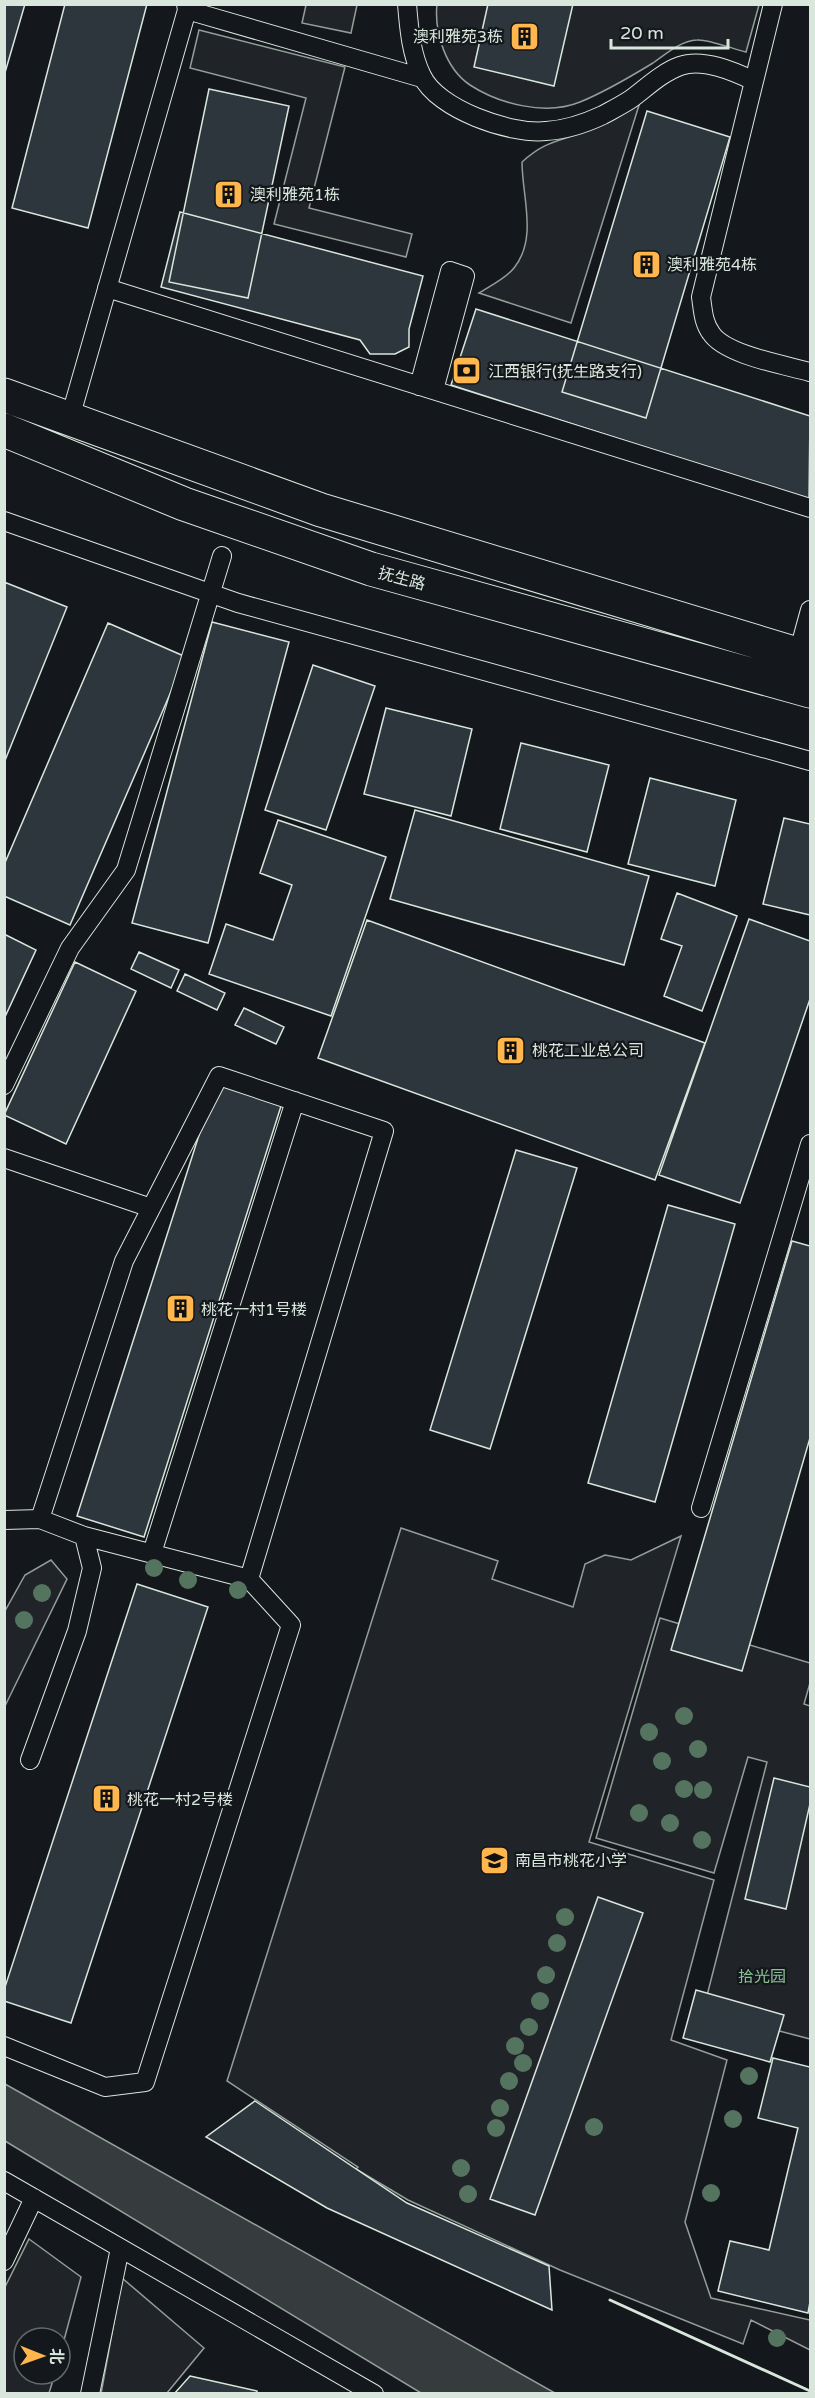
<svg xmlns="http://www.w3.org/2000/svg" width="815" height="2398" font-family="'Varela Round','Noto Sans SC',sans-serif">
	<rect width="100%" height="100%" fill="#14181c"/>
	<!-- green -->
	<path fill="#202428" stroke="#939e99" stroke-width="1.5" d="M437,4L759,5L746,52C733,49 708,39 697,40C680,41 666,54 653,63C630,77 605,92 580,102C546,116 499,104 470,85C446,69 434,33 437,4Z
		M306,5H357L351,33L302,23Z
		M199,30L345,67L309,208L412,234L406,257L274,224L306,98L190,68Z
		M640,102L571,323L479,293C490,286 506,278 514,268C538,238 522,197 522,162C547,139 561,142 590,129C607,122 624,111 640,102Z
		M401,1528L498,1561L492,1579L573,1607L585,1564L605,1555L631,1560L681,1536L589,1842L714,1880L671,2040L727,2060L685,2222L711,2298L810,2320V2350L751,2320L743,2344L560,2270L408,2200L356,2169L358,2167L227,2081Z
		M51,1560L67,1579L5,1706V1611L25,1575Z
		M660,1618L810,1663V1683L804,1704L810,1706V2039L703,2011L767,1762L748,1757L714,1873L596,1838Z
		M29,2239L81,2277L60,2355V2338H24V2374H55L49,2393H5V2287Z
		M122,2278L204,2348L167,2393L101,2394Z"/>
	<!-- water -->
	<path fill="#363b3e" stroke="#939e99" stroke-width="1.5" d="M5,2084L555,2393H421L5,2141Z"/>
	<!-- building -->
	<path fill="#2c363c" stroke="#d8e6dc" stroke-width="1.5" d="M4,4H25L4,76Z
		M65,4H147L88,228L12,208Z
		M488,4H573L554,86L474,67Z
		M209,89L289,106L248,298L169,282Z
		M647,111L730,137L646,418L562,392Z
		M180,212L423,276L409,329V347L395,354H370L360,340L161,287Z
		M476,309L810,416L809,500L451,385Z
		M4,582L67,607L4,763Z
		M212,622L289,642L208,943L132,923Z
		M108,623L186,657L70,925L4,896V865Z
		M313,665L375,686L326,830L265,810Z
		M386,708L472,729L451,816L364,794Z
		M521,743L609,765L587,852L500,829Z
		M650,778L736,800L715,886L628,864Z
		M415,810L649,876L624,965L390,899Z
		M784,818L810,824V915L763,904Z
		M278,820L386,857L331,1016L209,974L226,924L273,940L292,885L260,873Z
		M677,893L737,916L702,1011L664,996L682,946L661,939Z
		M749,919L810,941V999L740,1203L659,1175Z
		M367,920L705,1043L655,1180L318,1058Z
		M4,934L36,950L4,1019Z
		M139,952L179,970L171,988L131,969Z
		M75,962L136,991L66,1144L4,1115Z
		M185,974L225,993L217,1010L177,991Z
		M244,1008L284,1027L276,1044L235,1025Z
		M216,1082L282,1103L144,1537L77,1516Z
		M516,1150L577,1168L490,1449L430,1430Z
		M668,1205L735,1224L655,1502L588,1483Z
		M792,1241L810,1246V1438L742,1671L671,1650Z
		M137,1584L208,1607L71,2023L4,2001V1990Z
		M774,1778L810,1787V1804L786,1909L745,1899Z
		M598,1897L643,1913L535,2215L490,2199Z
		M696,1990L784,2015L770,2062L683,2038Z
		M773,2058L810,2067V2302L808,2313L718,2291L730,2241L769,2250L798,2128L758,2118Z
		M255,2101L407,2203L549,2266L552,2310L327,2208L206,2137Z
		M190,2376L257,2391V2394H174Z"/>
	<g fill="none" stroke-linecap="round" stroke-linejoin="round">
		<defs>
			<path id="service" d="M407,4C409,28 411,54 422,76C437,109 511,135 546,131C564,130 586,123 603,115C612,110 622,105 631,99C646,88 661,73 680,66C703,58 733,71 754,81
				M773,4L701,297C703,310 703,322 711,333C725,355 785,365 810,372
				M187,10L422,78
				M107,288L810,508
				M419,386L450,271L465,276L434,390
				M70,418L187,10L186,4
				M4,521L238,603L810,761
				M798,654L810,610
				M4,1085L70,948L126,870L222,556
				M4,1158L151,1208
				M701,1508L810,1144
				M4,1520L40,1519L124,1261L219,1076L384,1131L249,1579L84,1536
				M152,1553L295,1101
				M30,1760L77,1631L92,1568L84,1536L40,1519
				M4,2046L105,2087L145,2082L291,1625L249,1579
				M4,2181L374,2394
				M4,2261L34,2198
				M90,2394L120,2248"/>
			<path id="secondary" d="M4,395L321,510L810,658
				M4,430L184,504L371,569L810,691"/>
		</defs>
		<!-- service casing -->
		<use href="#service" stroke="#d8e6dc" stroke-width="20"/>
		<!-- secondary casing -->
		<use href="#secondary" stroke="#d8e6dc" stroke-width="35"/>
		<!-- service -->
		<use href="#service" stroke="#14181c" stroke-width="18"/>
		<!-- secondary -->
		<use href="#secondary" stroke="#14181c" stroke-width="33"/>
		<!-- wall -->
		<path stroke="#d8e6dc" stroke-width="3" d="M610,2300L810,2391"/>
	</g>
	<!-- trees -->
	<g fill="#55745f">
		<circle cx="154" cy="1568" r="9"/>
		<circle cx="188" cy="1580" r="9"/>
		<circle cx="238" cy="1590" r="9"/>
		<circle cx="42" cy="1593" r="9"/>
		<circle cx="24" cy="1620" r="9"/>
		<circle cx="684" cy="1716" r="9"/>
		<circle cx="649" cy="1732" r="9"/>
		<circle cx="698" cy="1749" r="9"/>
		<circle cx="662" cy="1761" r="9"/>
		<circle cx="684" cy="1789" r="9"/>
		<circle cx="703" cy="1790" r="9"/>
		<circle cx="639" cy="1813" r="9"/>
		<circle cx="670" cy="1823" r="9"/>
		<circle cx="702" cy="1840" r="9"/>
		<circle cx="565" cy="1917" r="9"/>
		<circle cx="557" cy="1943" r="9"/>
		<circle cx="546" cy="1975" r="9"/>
		<circle cx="540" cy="2001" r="9"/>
		<circle cx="529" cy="2027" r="9"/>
		<circle cx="515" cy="2046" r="9"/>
		<circle cx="523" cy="2063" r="9"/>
		<circle cx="749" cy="2076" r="9"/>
		<circle cx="509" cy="2081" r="9"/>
		<circle cx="500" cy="2108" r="9"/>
		<circle cx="733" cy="2119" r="9"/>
		<circle cx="594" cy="2127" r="9"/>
		<circle cx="496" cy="2128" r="9"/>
		<circle cx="461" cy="2168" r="9"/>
		<circle cx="711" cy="2193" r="9"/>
		<circle cx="468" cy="2194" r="9"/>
		<circle cx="777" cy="2338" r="9"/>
	</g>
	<!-- icons -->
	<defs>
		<symbol id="building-square" viewBox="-11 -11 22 22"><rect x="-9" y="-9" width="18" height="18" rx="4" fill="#ffb74d" stroke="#14181c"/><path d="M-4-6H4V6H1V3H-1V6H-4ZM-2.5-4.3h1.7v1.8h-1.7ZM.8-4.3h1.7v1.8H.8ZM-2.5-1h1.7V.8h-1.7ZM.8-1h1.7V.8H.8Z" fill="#111"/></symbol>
		<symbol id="bank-square" viewBox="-11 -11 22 22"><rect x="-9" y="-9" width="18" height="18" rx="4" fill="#ffb74d" stroke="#14181c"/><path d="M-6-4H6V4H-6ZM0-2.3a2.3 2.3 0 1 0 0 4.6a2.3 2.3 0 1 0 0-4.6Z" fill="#111"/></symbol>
		<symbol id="school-square" viewBox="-11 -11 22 22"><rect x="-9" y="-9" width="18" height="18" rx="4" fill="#ffb74d" stroke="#14181c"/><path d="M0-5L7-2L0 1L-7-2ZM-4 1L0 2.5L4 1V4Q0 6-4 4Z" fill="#111"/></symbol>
	</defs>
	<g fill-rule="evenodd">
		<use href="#building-square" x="508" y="20" width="33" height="33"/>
		<use href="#building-square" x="212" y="178" width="33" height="33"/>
		<use href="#building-square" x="630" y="248" width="33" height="33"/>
		<use href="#bank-square" x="450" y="354" width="33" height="33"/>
		<use href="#building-square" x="494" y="1034" width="33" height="33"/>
		<use href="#building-square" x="164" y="1292" width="33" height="33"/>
		<use href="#building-square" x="90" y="1782" width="33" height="33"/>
		<use href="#school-square" x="478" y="1844" width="33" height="33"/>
	</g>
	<g text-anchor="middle" stroke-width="4.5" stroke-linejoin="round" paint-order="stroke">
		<!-- poi labels -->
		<g font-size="16" fill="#d8e6dc" stroke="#14181c" text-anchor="start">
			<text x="503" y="42" text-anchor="end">澳利雅苑3栋</text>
			<text x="250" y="200">澳利雅苑1栋</text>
			<text x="667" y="270">澳利雅苑4栋</text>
			<text x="488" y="377">江西银行(抚生路支行)</text>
			<text x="532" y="1056">桃花工业总公司</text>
			<text x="201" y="1315">桃花一村1号楼</text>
			<text x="127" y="1805">桃花一村2号楼</text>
			<text x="515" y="1866">南昌市桃花小学</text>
		</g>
		<!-- street labels -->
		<g font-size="16" fill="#d8e6dc" stroke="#14181c">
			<text transform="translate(402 578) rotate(15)" y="6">抚生路</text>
		</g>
		<!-- park labels -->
		<g font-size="16" fill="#8ac095" stroke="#14181c">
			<text x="762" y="1982">拾光园</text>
		</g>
	</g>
	<!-- border -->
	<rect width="815" height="2398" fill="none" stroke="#d8e6dc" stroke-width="12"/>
	<!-- north arrow -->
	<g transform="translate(42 2356) rotate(91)"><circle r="28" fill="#14181c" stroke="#626a69" stroke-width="1.5"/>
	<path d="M0-4.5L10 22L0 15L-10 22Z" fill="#ffb74d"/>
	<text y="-9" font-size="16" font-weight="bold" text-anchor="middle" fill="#d8e6dc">北</text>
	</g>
	<!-- scale -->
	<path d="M611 39v9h117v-9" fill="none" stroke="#d8e6dc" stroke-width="3"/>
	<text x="620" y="39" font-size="18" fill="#d8e6dc" stroke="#14181c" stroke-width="4.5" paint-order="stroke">20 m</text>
</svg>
